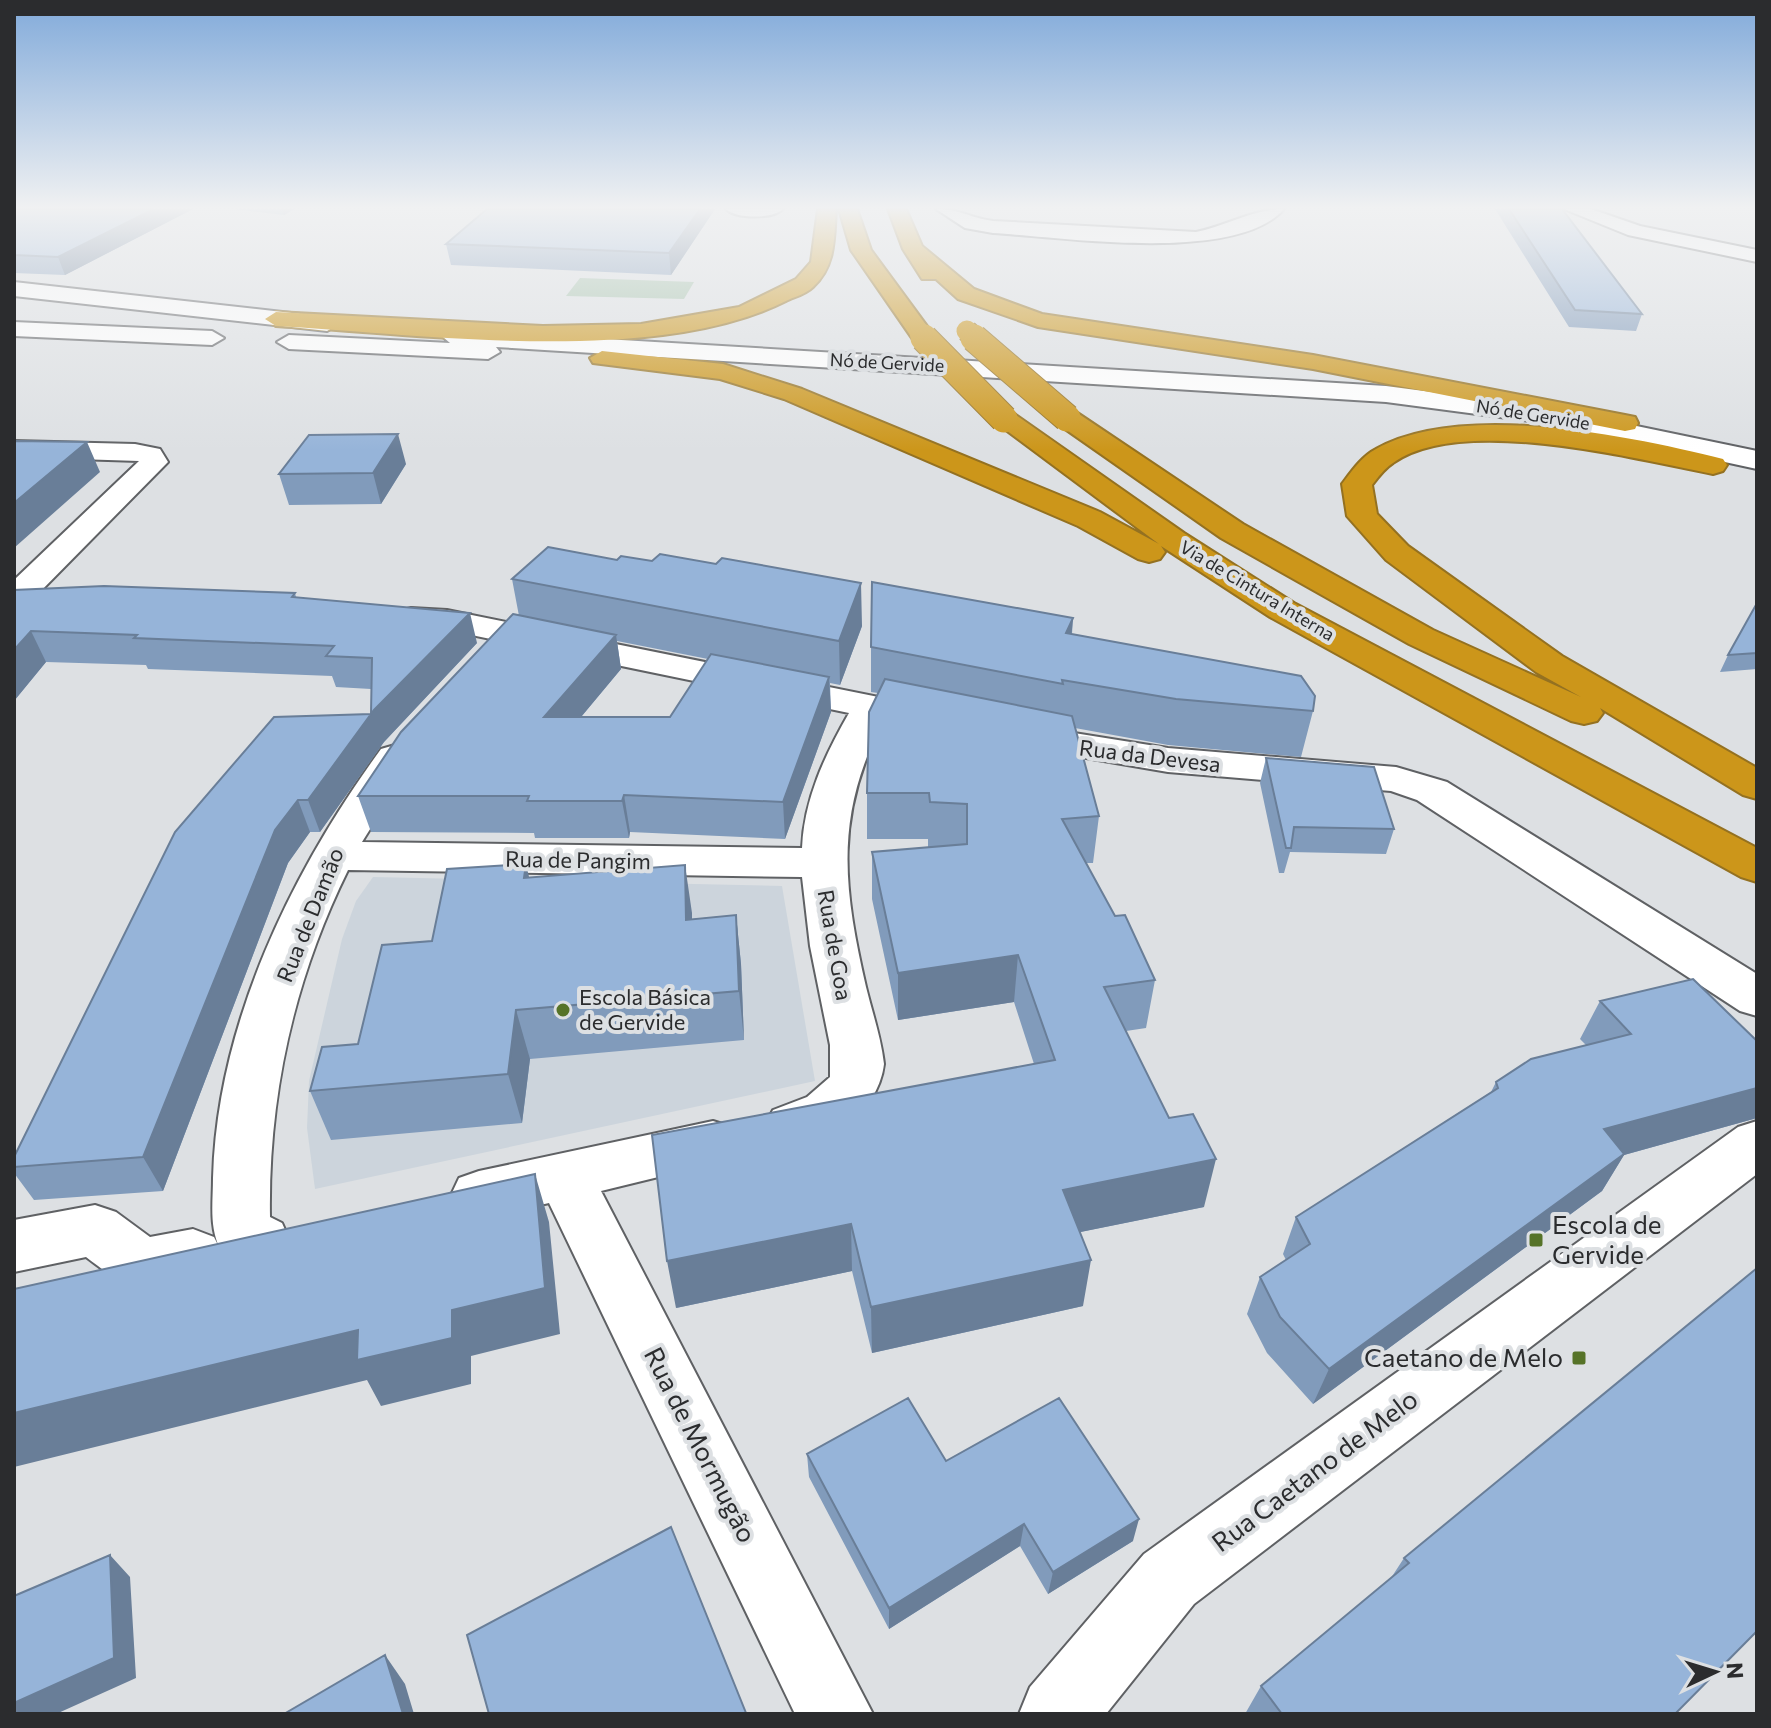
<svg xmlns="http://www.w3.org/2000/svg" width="1771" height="1728" font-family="Commissioner,sans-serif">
	<rect width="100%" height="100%" fill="#dde0e3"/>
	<!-- built -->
	<path fill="#ccd4dc" d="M373,877L782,886L815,1081L315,1189L307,1128L309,1081L342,939L356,901Z"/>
	<!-- green -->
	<path fill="#a0bfa7" d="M580,278L694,282L684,299L566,296Z"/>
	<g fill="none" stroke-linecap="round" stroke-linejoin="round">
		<defs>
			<path id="minor" d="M726,209H783C773,219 736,219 726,209Z
				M936,209C961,209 970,218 993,221L1196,232C1227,226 1252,209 1284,209C1236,264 1063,237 993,233L965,228Z
				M14,441L135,444L160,449L168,462L31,601L14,603V580L139,461L14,457Z
				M411,608L447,610L943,710L948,718L943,726L929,730L884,720C834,814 843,887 866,987C872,1012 881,1037 884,1064C878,1114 822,1157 773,1140L765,1125L773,1110L807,1097L830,1077V1045L810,946L802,877L348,870C294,979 268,1097 270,1217L282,1223L290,1241L282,1259L261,1267L220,1249C209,1226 213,1203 213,1178C217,1024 292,871 381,749L395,745L409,749L415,757L362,842L802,848C804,799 825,755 849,713L447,630L399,625L394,618L399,611Z
				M1024,725L1168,748L1396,767L1447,782L1757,974V1016L1740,1011L1417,800L1391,791L1168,772L1010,745L1004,737L1010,729Z
				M713,1121L732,1127L740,1143L732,1159L601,1191L873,1714H795L549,1203L479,1219L459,1212L451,1195L459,1178L479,1171Z
				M95,1205L116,1212L150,1237L193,1229L214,1237L223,1255L214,1273C150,1297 139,1298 86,1257L14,1272V1220Z"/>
			<path id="tertiary" d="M1564,209H1591L1640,226L1757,250V262L1628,235Z
				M1757,1121V1174L1194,1604L1106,1714H1019L1030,1687L1144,1554L1738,1127Z"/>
			<path id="secondary" d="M14,282L327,317L339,324L327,331L14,296Z
				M14,322L212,331L224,338L212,345L14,336Z
				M455,330L1386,386L1545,407L1757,451V469L1545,423L1386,402L496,347L500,352L488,359L289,349L277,342L289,335L450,343L443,337Z"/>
			<path id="motorway" d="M818,209H836C834,238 836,266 813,287C806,294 794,297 786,301C655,367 422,334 276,326L265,319L276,312L543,326L641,324L739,307L796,279L811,262Z
				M839,209H857L871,250L932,333L928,338H912L851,250Z
				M888,209H906L922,246L974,289L1042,314L1313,355L1625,415L1635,417L1638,423L1635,429L1625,431L1313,369L1038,327L958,299L936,279H922L903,249Z
				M602,351L723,364L802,389L1100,512L1159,544L991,419L995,413H1013L1184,533L1294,603L1757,848V882L1741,877L1270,617L1161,546L1165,552L1160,559L1149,562L1138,559L1078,526L784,399L720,379L593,363L590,358Z
				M1067,410L1076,412L1243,524L1433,630L1581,697L1536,672L1386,560L1347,516L1342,484C1351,472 1362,456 1376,449C1461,401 1632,436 1723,459L1727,465L1723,471L1713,474C1635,459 1461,414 1393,463C1385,468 1378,477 1372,485L1377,514L1408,546L1562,656L1757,768V799L1743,795L1600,708L1603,713L1597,721L1584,724L1571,721L1409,644L1221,538L1058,424L1054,418L1058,412Z"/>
		</defs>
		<!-- minor casing -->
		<use href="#minor" stroke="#5f6164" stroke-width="4"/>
		<!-- tertiary casing -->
		<use href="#tertiary" stroke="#5f6164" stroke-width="4"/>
		<!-- secondary casing -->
		<use href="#secondary" stroke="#5f6164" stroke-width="4"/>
		<!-- motorway casing -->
		<use href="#motorway" stroke="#947121" stroke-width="4"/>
		<!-- minor -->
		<use href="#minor" fill="#fff" fill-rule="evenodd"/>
		<!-- tertiary -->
		<use href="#tertiary" fill="#fff" fill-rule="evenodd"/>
		<!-- secondary -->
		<use href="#secondary" fill="#fff" fill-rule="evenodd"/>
		<!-- motorway -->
		<use href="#motorway" fill="#cc961a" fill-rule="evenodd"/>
		<defs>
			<path id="motorway-bridge-far1" d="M967,331L977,340
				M920,333L926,340"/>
			<path id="motorway-bridge" d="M924,338L1004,419
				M974,338L1067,418"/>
		</defs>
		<!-- motorway-bridge-far1 casing -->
		<use href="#motorway-bridge-far1" stroke="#947121" stroke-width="23" stroke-linecap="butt"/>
		<!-- motorway-bridge casing -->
		<use href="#motorway-bridge" stroke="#947121" stroke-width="29" stroke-linecap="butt"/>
		<!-- motorway-bridge-far1 -->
		<use href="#motorway-bridge-far1" stroke="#cc961a" stroke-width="21"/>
		<!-- motorway-bridge -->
		<use href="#motorway-bridge" stroke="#cc961a" stroke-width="27"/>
	</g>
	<!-- wall -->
	<path fill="#819bbb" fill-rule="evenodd" d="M14,209H193L65,275L14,273Z
		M234,209H294L284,215Z
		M715,209L671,275L451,265L446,244Z
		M1495,209H1562L1642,314L1636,331L1569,327Z
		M406,464L381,504L289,505L279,474Z
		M512,579L862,626L840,685L830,683L831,712L785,839L630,832L629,838H535L534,833L371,832L358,796L519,616ZM617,641L708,659L670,717H581L621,669Z
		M14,590L295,593L296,597L477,643L384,742L320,832H310L288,863L163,1191L34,1200L14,1173V1157L175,832L371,714V689L336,687L332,676L148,669L146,665L46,662L14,701Z
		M1757,603V669L1720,672L1728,655Z
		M1073,618L1072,634L1313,711L1301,757L1168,745L1075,728L1099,816L1093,863H1086L1115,916L1155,980L1146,1028L1126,1031L1204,1207L1080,1232L1083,1306L872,1353L852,1271L676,1308L1034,1064L1014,1002L898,1020L872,899V852L928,847V839H867V793L878,693L871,692V647Z
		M1266,758L1394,829L1386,854L1290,852L1284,873H1279L1260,783Z
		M529,877L692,913V919L736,915L741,964L744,1040L530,1059L522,1123L331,1140L310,1091L358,1044L432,941Z
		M1600,1001L1757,1041V1118L1624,1155L1602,1191L1313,1404L1267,1353L1247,1314L1260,1277L1286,1260L1283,1254L1296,1217L1491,1092L1496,1082L1586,1045L1580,1039Z
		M807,1454L946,1461L1133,1541L1048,1594L1020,1546L889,1629L809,1477Z
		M1404,1558L1675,1714H1245L1261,1686L1391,1578Z"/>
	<!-- shaded-wall -->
	<path fill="#697e98" d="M154,209H193L65,275L58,257Z
		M282,209H294L284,215Z
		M700,209H715L671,275L669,253Z
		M398,434L406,464L381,504L373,473Z
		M87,442L100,472L14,548V503Z
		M861,583L862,626L840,685L839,641Z
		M470,613L477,643L384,742L320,832L308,800L374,710Z
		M1073,618L1069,662L1066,633Z
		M31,631L46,662L14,701V650Z
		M616,635L621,669L551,753L544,717Z
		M829,677L831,712L785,839L783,802Z
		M624,795L630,832L629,838L622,801Z
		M298,800L310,832L288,863L163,1191L143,1157L275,830Z
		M526,864L537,911L524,878Z
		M685,865L692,913V968L686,920Z
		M736,915L741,964L744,1040L739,991Z
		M1018,955L1014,1002L898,1020V973Z
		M516,1010L530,1059L522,1123L508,1074Z
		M1757,1088V1118L1624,1155L1602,1191L1313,1404L1329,1369L1604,1129Z
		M1216,1159L1204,1207L1056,1237L1063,1190Z
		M535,1174L549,1222L560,1334L471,1356V1384L381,1406L367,1380L14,1467V1413L358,1330L452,1310Z
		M851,1224L852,1271L676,1308L667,1261Z
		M1091,1260L1083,1306L872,1353L871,1307Z
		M1139,1519L1133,1541L1048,1594L1053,1572Z
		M1024,1524L1020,1546L889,1629V1608Z
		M110,1555L130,1577L136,1678L56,1714H14V1703Z
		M385,1655L405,1684L414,1714H403Z"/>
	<!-- building -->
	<path fill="#96b4d9" stroke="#697e98" stroke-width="2" d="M14,209H154L58,257L14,255Z
		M487,209H700L669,253L446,244Z
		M1509,209H1562L1642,314L1575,310Z
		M398,434L373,473L279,474L309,435Z
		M14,441L87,442L14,503Z
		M548,547L617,560L621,556L652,561L660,554L716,564L722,558L861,583L839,641L512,579Z
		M872,582L1073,618L1066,633L1301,676L1315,696L1313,711L1176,699L1062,680L1063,684L871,647Z
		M104,586L295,593L292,597L470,613L374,710L308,800H298L275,830L143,1157L14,1167V1157L175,832L274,717L371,714L372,658L326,656L334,646L134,638L137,635L31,631L14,650V590Z
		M1757,603V653L1728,655Z
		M513,614L616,635L544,717H670L711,654L829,677L783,802L624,795L622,801H527L529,796H358L401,732Z
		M885,679L1072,716L1099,816L1062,819L1115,916L1125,915L1155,980L1104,987L1169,1118L1193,1114L1216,1159L1063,1190L1091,1260L871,1307L851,1224L667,1261L652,1135L1055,1060L1018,955L898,973L872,852L967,844V804L930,802L929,793H867L869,712Z
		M1266,758L1374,767L1394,829L1294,827L1291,848H1286Z
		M526,864L524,878L685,865L686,920L736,915L739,991L516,1010L508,1074L310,1091L322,1047L358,1044L382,945L432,941L447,869Z
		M1693,979L1757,1041V1088L1604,1129L1624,1154L1329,1369L1280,1317L1260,1277L1310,1244L1296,1217L1498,1088L1496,1082L1531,1059L1631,1034L1600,1001Z
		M535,1174L545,1288L452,1310V1338L357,1360L358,1330L14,1413V1289Z
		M1757,1268V1631L1675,1714H1282L1261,1686L1409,1563L1404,1558Z
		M908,1398L946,1461L1059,1398L1139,1519L1053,1572L1024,1524L889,1608L807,1454Z
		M671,1527L746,1713L744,1714H489L467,1635Z
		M110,1555L114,1658L14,1703V1596Z
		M385,1655L403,1714H284Z"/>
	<!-- sky -->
	<linearGradient id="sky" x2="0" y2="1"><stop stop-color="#81aada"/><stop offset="0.46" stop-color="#f0f1f2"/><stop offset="1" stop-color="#f0f1f2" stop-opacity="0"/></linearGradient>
	<rect width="1771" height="451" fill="url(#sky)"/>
	<!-- markers -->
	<g fill="#567328" stroke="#dde0e3" stroke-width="3">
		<circle cx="563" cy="1010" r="8"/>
		<rect x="1528" y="1232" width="16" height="16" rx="4"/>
		<rect x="1571" y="1350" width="16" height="16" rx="4"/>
	</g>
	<g text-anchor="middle" stroke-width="8" stroke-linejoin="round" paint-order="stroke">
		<!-- far-street labels -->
		<g font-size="18" fill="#2b2c2e" stroke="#dde0e3">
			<text transform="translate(887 363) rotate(3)" y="6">Nó de Gervide</text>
			<text transform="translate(1533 415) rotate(9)" y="6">Nó de Gervide</text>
			<text transform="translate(1257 591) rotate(31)" y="6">Via de Cintura Interna</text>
		</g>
		<!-- street labels -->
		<g font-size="22" fill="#2b2c2e" stroke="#dde0e3">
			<text transform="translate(1150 756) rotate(7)" y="8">Rua da Devesa</text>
			<text transform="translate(578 860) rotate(1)" y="8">Rua de Pangim</text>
			<text transform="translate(310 915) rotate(-68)" y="8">Rua de Damão</text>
			<text transform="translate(835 945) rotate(80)" y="8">Rua de Goa</text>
		</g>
		<!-- poi labels -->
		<g font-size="22" fill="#2b2c2e" stroke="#dde0e3" text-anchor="start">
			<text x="579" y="1005">Escola Básica<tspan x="579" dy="25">de Gervide</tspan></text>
		</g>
		<!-- near-poi labels -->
		<g font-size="26" fill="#2b2c2e" stroke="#dde0e3" text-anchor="start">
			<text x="1552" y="1234">Escola de<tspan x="1552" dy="30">Gervide</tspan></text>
			<text x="1563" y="1367" text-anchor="end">Caetano de Melo</text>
		</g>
		<!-- near-street labels -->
		<g font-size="26" fill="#2b2c2e" stroke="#dde0e3">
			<text transform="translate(700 1445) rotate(63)" y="9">Rua de Mormugão</text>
			<text transform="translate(1315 1471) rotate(-37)" y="9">Rua Caetano de Melo</text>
		</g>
	</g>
	<!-- border -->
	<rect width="1771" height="1728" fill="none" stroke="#2b2c2e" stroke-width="32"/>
	<!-- north arrow -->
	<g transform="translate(1715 1672) rotate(86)" stroke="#dde0e3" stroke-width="6" paint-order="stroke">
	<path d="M0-6L14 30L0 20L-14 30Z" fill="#2b2c2e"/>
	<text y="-12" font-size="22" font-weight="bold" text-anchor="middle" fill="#2b2c2e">N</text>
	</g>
</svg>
